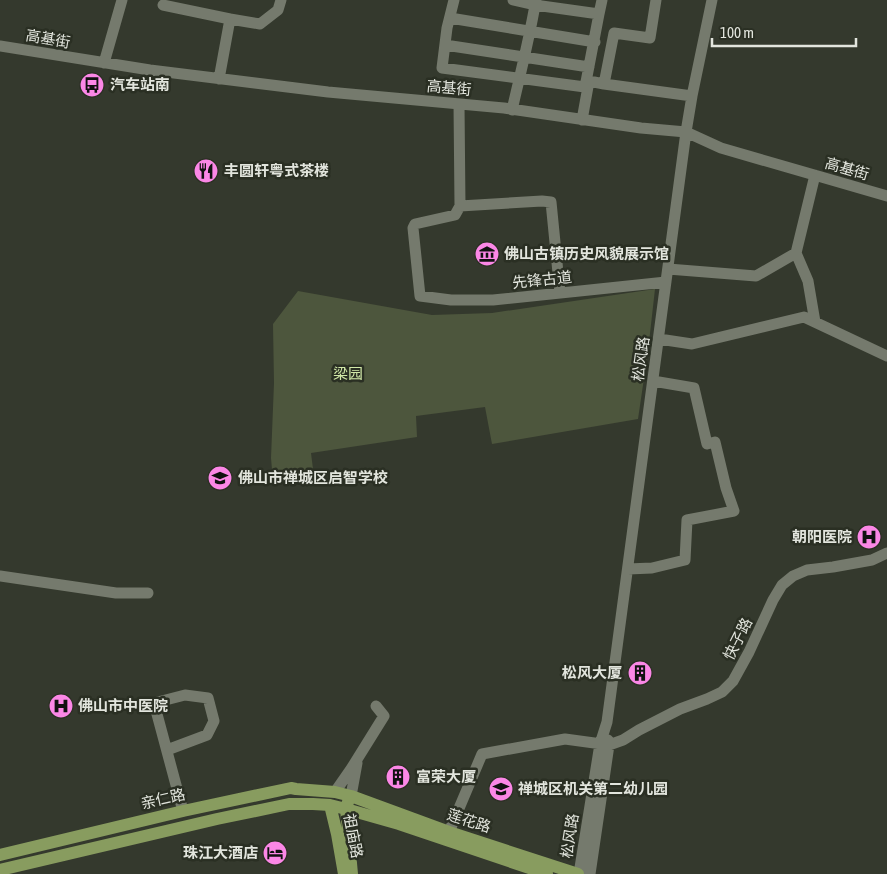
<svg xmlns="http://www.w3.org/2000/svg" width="887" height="874" font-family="'Asap Condensed','Noto Sans SC',sans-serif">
	<rect width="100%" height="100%" fill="#34392d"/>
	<!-- green -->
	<path fill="#4d563d" d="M655,289L648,351L638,419L492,444L485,407L416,416L417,437L311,453L314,477L273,481L271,458L274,383L273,324L298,291L432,315L492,313Z"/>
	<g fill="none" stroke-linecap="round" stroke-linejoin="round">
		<!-- minor -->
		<path stroke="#757a6d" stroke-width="11" d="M454,0L447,28L442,68L585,87L599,14
			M536,0L535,5L599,14L602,0
			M163,5L230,19
			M450,18L595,42
			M445,45L589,67
			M0,46L150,70L328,92L504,108L641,128L686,132L721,148L887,196
			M104,63L122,0
			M219,79L230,19L260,24L278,10L281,0
			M604,84L692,96
			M459,104L460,206L455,215L415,224L413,228L420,296L451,300H493L666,282
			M512,110C520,75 529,40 535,5L513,0
			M582,120L589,81L604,84L614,33L650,38L656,0
			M460,206L542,201L551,202L560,293
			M668,269L756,276L796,253
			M815,322L808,281L796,253L815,175
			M659,339L692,344L804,317L887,356
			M628,569L652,568L685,560L687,520L734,511L726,488L715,442L707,444L694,388L653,381
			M0,576L116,593H148
			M167,750L207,735L214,721L208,698L185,695L154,703L183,811
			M335,792L351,769L384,716L376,706
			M351,796L357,763
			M449,832L482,754L565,739L609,745L623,740L639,730L680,709L707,699L722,692L733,681L749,652L773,600L782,585L793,576L807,570L833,567L872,560L887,553
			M579,874L600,744L607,722L686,132L692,96L712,0
			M590,874L609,745L608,740"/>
		<!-- major -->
		<path stroke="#889c5f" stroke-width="12" d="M348,802L346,809L352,874
			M330,805L337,834L344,874
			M0,855L183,811L291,788L296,789L335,792L351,796L449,832L578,874
			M0,870L217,819L289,804H313L330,805L346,809L399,824L547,874"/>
	</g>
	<!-- icons -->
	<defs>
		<symbol id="bus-disc" viewBox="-11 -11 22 22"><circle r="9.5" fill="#fb87e6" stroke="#2a2f23"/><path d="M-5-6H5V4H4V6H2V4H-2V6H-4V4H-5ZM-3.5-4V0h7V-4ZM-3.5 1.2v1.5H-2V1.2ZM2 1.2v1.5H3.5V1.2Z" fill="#111"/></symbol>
		<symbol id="restaurant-disc" viewBox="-11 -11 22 22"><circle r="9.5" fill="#fb87e6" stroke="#2a2f23"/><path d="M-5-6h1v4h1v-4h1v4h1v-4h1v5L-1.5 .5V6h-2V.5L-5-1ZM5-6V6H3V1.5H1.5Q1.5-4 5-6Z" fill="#111"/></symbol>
		<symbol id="museum-disc" viewBox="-11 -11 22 22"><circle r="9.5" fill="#fb87e6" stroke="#2a2f23"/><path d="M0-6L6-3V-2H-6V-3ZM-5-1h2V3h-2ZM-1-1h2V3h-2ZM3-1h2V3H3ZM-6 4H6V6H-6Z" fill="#111"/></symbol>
		<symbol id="school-disc" viewBox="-11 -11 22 22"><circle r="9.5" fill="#fb87e6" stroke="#2a2f23"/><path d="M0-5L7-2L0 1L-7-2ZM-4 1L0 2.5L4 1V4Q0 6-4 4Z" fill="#111"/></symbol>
		<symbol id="hospital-disc" viewBox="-11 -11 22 22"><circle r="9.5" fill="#fb87e6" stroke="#2a2f23"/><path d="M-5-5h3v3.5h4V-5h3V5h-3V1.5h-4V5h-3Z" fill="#111"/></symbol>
		<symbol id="building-disc" viewBox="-11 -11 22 22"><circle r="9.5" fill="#fb87e6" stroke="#2a2f23"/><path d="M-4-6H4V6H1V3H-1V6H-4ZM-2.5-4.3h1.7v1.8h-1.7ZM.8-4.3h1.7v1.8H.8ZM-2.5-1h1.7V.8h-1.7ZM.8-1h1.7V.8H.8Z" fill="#111"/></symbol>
		<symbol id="hotel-disc" viewBox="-11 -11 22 22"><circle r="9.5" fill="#fb87e6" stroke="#2a2f23"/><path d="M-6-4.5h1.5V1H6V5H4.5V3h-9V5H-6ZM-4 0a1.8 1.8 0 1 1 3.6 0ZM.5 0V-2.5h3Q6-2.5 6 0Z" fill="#111"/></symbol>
	</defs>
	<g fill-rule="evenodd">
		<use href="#bus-disc" x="78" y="71" width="28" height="28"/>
		<use href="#restaurant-disc" x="192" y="157" width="28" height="28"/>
		<use href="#museum-disc" x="473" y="240" width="28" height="28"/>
		<use href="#school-disc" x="206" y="464" width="28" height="28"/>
		<use href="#hospital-disc" x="855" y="523" width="28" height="28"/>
		<use href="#building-disc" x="626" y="659" width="28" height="28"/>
		<use href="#hospital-disc" x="47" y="692" width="28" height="28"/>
		<use href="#building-disc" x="384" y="763" width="28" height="28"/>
		<use href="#school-disc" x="487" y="775" width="28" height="28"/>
		<use href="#hotel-disc" x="261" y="839" width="28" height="28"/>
	</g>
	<g text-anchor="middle" stroke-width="5" stroke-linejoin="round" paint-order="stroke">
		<!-- street labels -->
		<g font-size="15" fill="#e2e5dd" stroke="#2a2f23">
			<text transform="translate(48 39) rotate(10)" y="5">高基街</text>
			<text transform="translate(449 88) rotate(5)" y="5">高基街</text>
			<text transform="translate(847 169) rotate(16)" y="5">高基街</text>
			<text transform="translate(542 280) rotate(-6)" y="5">先锋古道</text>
			<text transform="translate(641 359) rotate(-82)" y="5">松风路</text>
			<text transform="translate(738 639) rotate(-63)" y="5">快子路</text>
			<text transform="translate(163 799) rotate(-13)" y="5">亲仁路</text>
			<text transform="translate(469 821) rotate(18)" y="5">莲花路</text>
			<text transform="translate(353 836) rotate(79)" y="5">祖庙路</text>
			<text transform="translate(570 836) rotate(-81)" y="5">松风路</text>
		</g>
		<!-- poi labels -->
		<g font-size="15" font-weight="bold" fill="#e2e5dd" stroke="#2a2f23" text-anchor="start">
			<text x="110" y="90">汽车站南</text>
			<text x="224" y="176">丰圆轩粤式茶楼</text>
			<text x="504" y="259">佛山古镇历史风貌展示馆</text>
			<text x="238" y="483">佛山市禅城区启智学校</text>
			<text x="852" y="542" text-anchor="end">朝阳医院</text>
			<text x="622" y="678" text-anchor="end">松风大厦</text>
			<text x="78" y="711">佛山市中医院</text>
			<text x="416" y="782">富荣大厦</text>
			<text x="518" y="794">禅城区机关第二幼儿园</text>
			<text x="258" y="858" text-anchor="end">珠江大酒店</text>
		</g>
		<!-- park labels -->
		<g font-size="15" fill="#d1e8a8" stroke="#2a2f23">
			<text x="348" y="379">梁园</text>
		</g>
	</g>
	<!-- scale -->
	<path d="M712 38v8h144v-8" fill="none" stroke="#e2e5dd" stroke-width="2.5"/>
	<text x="720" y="38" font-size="15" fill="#e2e5dd" stroke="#2a2f23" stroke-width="4" paint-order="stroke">100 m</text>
</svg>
